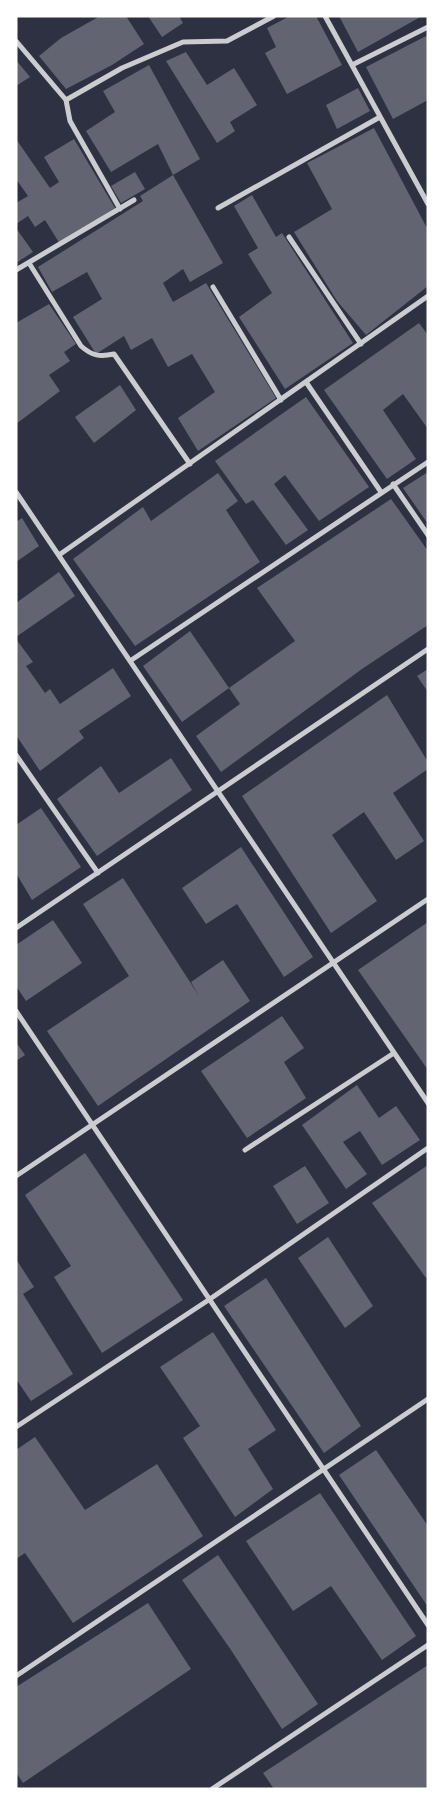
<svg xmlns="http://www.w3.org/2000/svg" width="444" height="1805" font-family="'Titillium Web',sans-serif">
	<rect width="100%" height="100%" fill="#2d3142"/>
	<!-- building -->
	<path fill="#626471" d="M100,16H126L144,44L112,65L66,89L39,56L61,38Z
		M148,16H179L183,23L162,37Z
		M290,16H316L342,65L287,94L265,53L276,47L267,28Z
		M339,16H422L358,52Z
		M428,35V100L393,119L366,67Z
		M186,52L207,85L234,68L257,105L230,122L235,131L217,143L166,61Z
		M16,60L30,77L16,86Z
		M149,65L200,159L173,175L223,263L190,282L183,269L163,283L173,302L206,283L276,398L198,451L178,418L215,392L192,354L168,367L152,338L131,350L124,336L96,354L73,317L102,299L87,272L52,292L38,267L143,201L140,196L173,175L158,144L111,172L86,131L115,112L103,91Z
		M358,88L370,111L337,129L326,105Z
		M374,128L428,230V286L366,335L337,301L294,232L332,209L307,163Z
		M16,139L50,188L59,182L44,157L74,139L115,208L60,244L45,220L35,227L28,216L16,224V203L28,196L16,179Z
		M135,172L145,189L121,203L111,186Z
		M252,195L276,237L282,233L353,343L285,389L239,317L272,293L248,254L258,248L234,206Z
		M16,228L33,252L16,263Z
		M49,304L76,344L64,352L70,361L49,375L60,391L16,424V323Z
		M419,323L428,335V429L403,394L383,410L416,459L387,479L324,390Z
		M120,385L136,410L94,443L75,417Z
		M306,397L369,487L319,521L285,475L274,484L308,530L286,545L253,500L246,504L215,461Z
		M428,472V524L403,488Z
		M218,473L238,501L226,510L260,562L135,646L73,559L143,507L151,521Z
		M391,499L428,551V625L362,669L221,772L196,736L240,704L229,688L295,641L257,588Z
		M22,518L39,546L16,562V522Z
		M59,572L75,596L16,637V603Z
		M190,631L229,688L182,722L143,666Z
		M16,639L33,662L26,666L45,693L50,689L60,704L113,668L131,696L79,731L84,738L40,771L16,735Z
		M428,669V692L417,676Z
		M387,695L428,762V769L393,793L424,841L396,860L364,812L332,835L377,901L331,933L242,796Z
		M171,758L192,790L97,856L57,799L101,766L119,793Z
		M41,808L81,867L32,900L16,873V825Z
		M241,847L313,957L284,977L237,904L206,924L182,888Z
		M123,878L199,996L191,982L223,960L250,1001L98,1106L47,1031L129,976L83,904Z
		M53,920L82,963L26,1001L16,986V945Z
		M428,922V1070L358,970Z
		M282,1016L304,1048L284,1062L306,1098L247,1138L201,1071Z
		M16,1042L25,1055L16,1061Z
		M357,1085L379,1118L396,1106L420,1140L382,1165L360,1131L343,1142L367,1174L346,1189L302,1125Z
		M85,1153L183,1300L102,1353L54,1277L71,1266L25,1195Z
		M428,1165V1276L426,1278L372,1203Z
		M305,1166L329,1203L297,1224L273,1186Z
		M328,1237L373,1306L345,1328L298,1258Z
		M16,1259L34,1287L23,1294L73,1374L31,1401L16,1379Z
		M266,1278L361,1426L324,1453L224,1306Z
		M213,1332L276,1430L248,1449L273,1489L235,1517L183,1438L200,1426L160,1367Z
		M35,1437L85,1510L157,1464L203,1536L73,1623L25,1553L16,1559V1450Z
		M376,1450L428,1526V1607L339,1475Z
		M320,1493L416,1636L382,1660L331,1586L293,1611L246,1541Z
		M218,1555L318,1704L282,1729L231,1650L182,1580Z
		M148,1603L191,1669L23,1783L16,1772V1687Z
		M428,1665V1789H274L263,1773Z"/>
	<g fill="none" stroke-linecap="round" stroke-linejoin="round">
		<!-- minor -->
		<path stroke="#caccd0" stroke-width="5" d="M325,16L428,204
			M16,41L66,100L122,68L183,42L227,41L274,16
			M352,65L428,27
			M66,100L70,121L120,209
			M218,208L380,117
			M289,237L361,344
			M29,263L81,346C92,356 100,357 114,354L190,464
			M16,270L134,200
			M213,287L281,400
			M306,382L381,492
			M393,484L428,535
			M16,492L428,1103
			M59,555L428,296
			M130,661L428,462
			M16,755L98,873
			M16,928L428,649
			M16,1011L428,1625
			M245,1150L394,1053
			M16,1176L428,899
			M16,1427L210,1299L428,1148
			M16,1676L428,1399
			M212,1789L428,1645"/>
	</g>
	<!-- border -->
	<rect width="444" height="1805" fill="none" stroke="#ffffff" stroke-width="35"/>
</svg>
